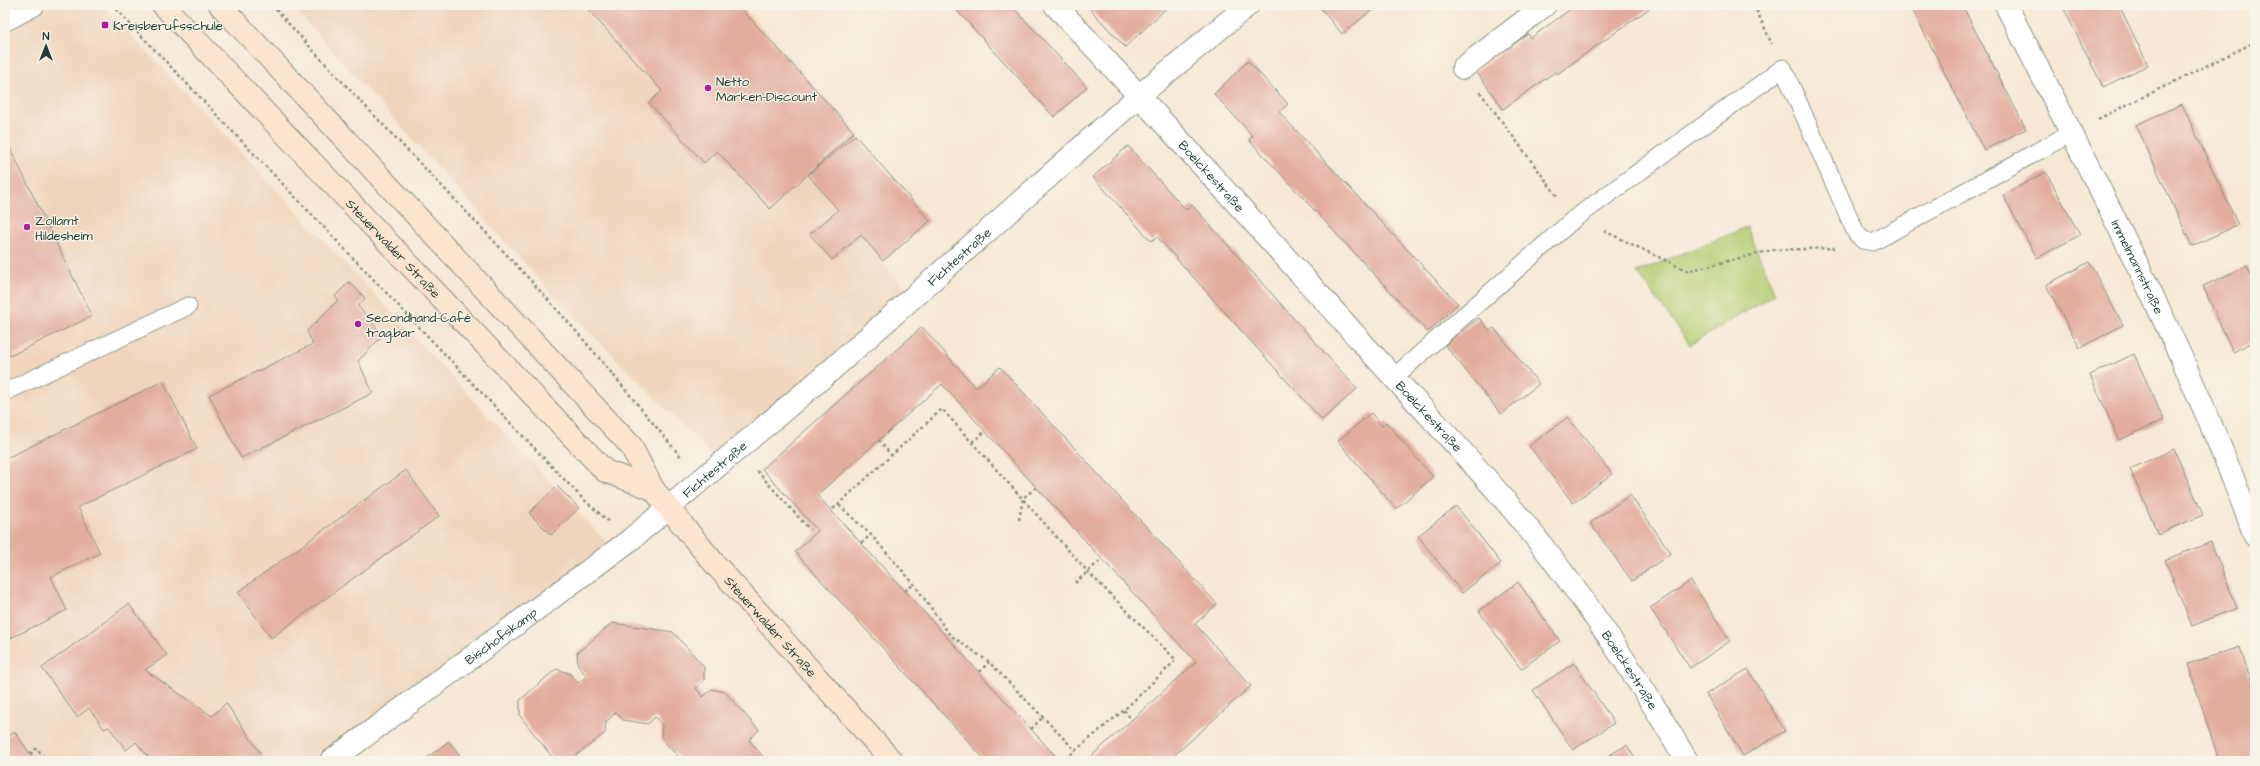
<svg xmlns="http://www.w3.org/2000/svg" width="2260" height="766" font-family="'Architects Daughter',sans-serif">
	<rect width="100%" height="100%" fill="#f7f3e8"/>
	<filter id="ink" filterUnits="userSpaceOnUse"><feTurbulence type="fractalNoise" baseFrequency=".025" numOctaves="2"/><feDisplacementMap in="SourceGraphic" scale="8" xChannelSelector="R" yChannelSelector="G"/><feConvolveMatrix kernelMatrix="1 2 1 2 8 2 1 2 1" color-interpolation-filters="sRGB"/></filter>
	<filter id="wash" filterUnits="userSpaceOnUse"><feTurbulence type="fractalNoise" baseFrequency=".012" numOctaves="4" result="noise"/><feDisplacementMap in="SourceGraphic" scale="16" xChannelSelector="R" yChannelSelector="G"/><feGaussianBlur stdDeviation="0.9" result="paint"/><feColorMatrix in="noise" values="0 0 0 0 0 0 0 0 0 0 0 0 0 0 0 0 0 1.4 0 .05"/><feComposite in="paint" operator="in"/></filter>
	<g filter="url(#wash)">
		<rect width="100%" height="100%" fill="#f6e8d5"/>
		<!-- built -->
		<path fill="#f0d5bc" d="M5,5H103L612,548L338,761H5Z
			M291,5H742L857,132L808,176L911,295L715,458L555,297Z"/>
		<!-- green -->
		<path fill="#b6cd72" stroke="#6a8553" d="M1747,227L1775,294L1690,345L1637,272Z"/>
		<g id="blocks">
			<!-- building -->
			<path fill="#e3ad9e" d="M584,5H738L854,132L770,209L717,151L704,163L649,103L662,91Z
				M952,5H1011L1087,87L1054,117Z
				M1094,5H1170L1125,47L1090,9Z
				M1318,5H1378L1342,34Z
				M1576,5H1654L1557,74L1555,72L1503,109L1476,71L1528,34L1531,38Z
				M1910,5H1962L2026,129L1984,150Z
				M2062,5H2119L2148,65L2103,87Z
				M1248,61L1288,104L1279,112L1458,304L1428,332L1249,140L1253,136L1214,94Z
				M2182,104L2238,225L2192,246L2136,125Z
				M855,135L930,221L883,261L861,235L832,260L810,234L838,210L808,175Z
				M5,138L92,316L10,356L5,346Z
				M1128,146L1186,210L1192,205L1357,389L1322,420L1157,237L1151,241L1093,177Z
				M2046,172L2080,235L2037,258L2003,195Z
				M2089,262L2123,325L2080,348L2046,285Z
				M2247,266L2255,283V341L2233,352L2203,286Z
				M349,282L365,298L358,306L383,335L358,361L373,393L241,458L209,395L313,344L307,331L338,300L335,296Z
				M1479,318L1490,331L1494,328L1539,384L1501,414L1445,345Z
				M922,327L976,388L1000,367L1217,604L1195,624L1251,686L1168,761H1086L1196,662L942,384L817,495L1060,761H986L795,552L818,531L762,469Z
				M2134,354L2164,420L2119,440L2090,375Z
				M163,381L197,449L78,507L100,553L51,577L67,610L5,641V459Z
				M1371,413L1382,426L1386,422L1433,477L1396,509L1338,441Z
				M1568,417L1612,474L1573,503L1529,446Z
				M2174,449L2203,515L2158,534L2130,469Z
				M406,470L439,516L271,638L238,592Z
				M557,486L579,508L551,535L529,513Z
				M1630,495L1671,553L1632,581L1590,523Z
				M1456,506L1501,563L1462,593L1418,536Z
				M2211,542L2237,608L2192,626L2165,560Z
				M1691,581L1730,641L1690,668L1650,608Z
				M1518,582L1560,641L1521,669L1479,611Z
				M129,604L167,655L145,670L212,716L226,703L261,754L251,761H148L150,759L136,742L126,750L109,727L104,729L89,708L77,717L42,668Z
				M612,623L673,632L704,667V681L696,688L703,697L712,689L725,692L759,730L749,740L767,761H682L661,738L662,725L655,717L648,724L623,720L616,712L606,722L605,733L569,761L553,758L520,716V700L556,669L569,673L578,683L587,676L578,666L577,653Z
				M2240,647L2255,693V761H2219L2188,664Z
				M1574,663L1614,723L1573,750L1533,690Z
				M1748,669L1785,731L1743,756L1706,694Z
				M15,732L30,754L35,761H5V738Z
				M449,741L464,761H423Z
				M1627,745L1636,761H1599Z"/>
		</g>
	</g>
	<g filter="url(#ink)">
		<use href="#blocks" fill-opacity="0" stroke="#8a9284" stroke-width="1"/>
		<g fill="none" stroke-linecap="round" stroke-linejoin="round">
			<defs>
				<path id="lane" d="M1393,378L1574,219L1783,68L1856,233L1863,240L1873,242L2071,133
					M5,392L188,306"/>
				<g id="street">
					<path id="s1" d="M1055,5C1158,115 1258,227 1359,339C1415,402 1475,462 1528,528C1588,602 1639,679 1687,761"/>
					<path id="s2" d="M2006,5C2094,179 2188,352 2255,536"/>
					<path d="M5,20L33,5"/>
					<path d="M1463,68L1545,5"/>
					<path id="s3" d="M331,761L630,540L829,372L1140,95L1248,5"/>
				</g>
				<g id="secondary">
					<path id="s4" d="M163,5L605,471L653,489"/>
					<path id="s5" d="M220,5L631,446L653,489L714,563L892,761"/>
				</g>
			</defs>
			<!-- lane casing -->
			<use href="#lane" stroke="#8a9284" stroke-width="19"/>
			<!-- street casing -->
			<use href="#street" stroke="#8a9284" stroke-width="24"/>
			<!-- secondary casing -->
			<use href="#secondary" stroke="#8a9284" stroke-width="24"/>
			<!-- path -->
			<path stroke="#8a9284" stroke-width="2.5" stroke-dasharray="3 3" stroke-linecap="butt" d="M112,5L581,497L608,521
				M272,5C359,103 453,195 541,292C591,346 635,402 682,458
				M1754,5L1772,44
				M1480,92L1558,197
				M2098,119L2255,42
				M1604,231L1688,271L1772,250L1835,248
				M879,440L891,455
				M972,442L986,431
				M757,471L810,530
				M839,505L871,535L914,584L950,635L989,662L1075,750
				M833,509L942,409L1088,572L1176,660L1124,710L1064,760
				M1019,520L1023,498L1037,487
				M861,543L871,535
				M1075,583L1102,559
				M905,591L914,584
				M979,672L989,662
				M1124,710L1132,720
				M1031,729L1042,718
				M30,754L37,748L46,761"/>
			<!-- lane -->
			<use href="#lane" stroke="#fff" stroke-width="17"/>
			<!-- street -->
			<use href="#street" stroke="#fff" stroke-width="22"/>
			<!-- secondary -->
			<use href="#secondary" stroke="#fce5cf" stroke-width="22"/>
		</g>
	</g>
	<!-- markers -->
	<g fill="#b5179e" stroke="#f7f3e8" stroke-width="1.5">
		<rect x="101" y="21" width="8" height="8" rx="2"/>
		<circle cx="708" cy="88" r="4"/>
		<circle cx="27" cy="227" r="4"/>
		<circle cx="358" cy="324" r="4"/>
	</g>
	<g text-anchor="middle" stroke-width="3" stroke-linejoin="round" paint-order="stroke">
		<!-- poi labels -->
		<g font-size="13" fill="#1f3d34" stroke="#f7f3e8" text-anchor="start">
			<text x="113" y="30">Kreisberufsschule</text>
			<text x="716" y="86">Netto<tspan x="716" dy="15">Marken-Discount</tspan></text>
			<text x="35" y="225">Zollamt<tspan x="35" dy="15">Hildesheim</tspan></text>
			<text x="366" y="322">Secondhand-Café<tspan x="366" dy="15">trag.bar</tspan></text>
		</g>
		<!-- street labels -->
		<g font-size="13" fill="#1f3d34" stroke="#f7f3e8">
			<text dy="5" stroke="none"><textPath href="#s1" startOffset="232">Boelckestraße</textPath></text>
			<text dy="5" stroke="none"><textPath href="#s4" startOffset="335">Steuerwalder Straße</textPath></text>
			<text dy="5" stroke="none"><textPath href="#s3" startOffset="806">Fichtestraße</textPath></text>
			<text dy="5" stroke="none"><textPath href="#s2" startOffset="293">Immelmannstraße</textPath></text>
			<text dy="5" stroke="none"><textPath href="#s1" startOffset="556">Boelckestraße</textPath></text>
			<text dy="5" stroke="none"><textPath href="#s3" startOffset="482">Fichtestraße</textPath></text>
			<text dy="5" stroke="none"><textPath href="#s5" startOffset="832">Steuerwalder Straße</textPath></text>
			<text dy="5" stroke="none"><textPath href="#s3" startOffset="211">Bischofskamp</textPath></text>
			<text dy="5" stroke="none"><textPath href="#s1" startOffset="880">Boelckestraße</textPath></text>
		</g>
	</g>
	<!-- margin -->
	<rect width="2260" height="766" fill="none" stroke="#f7f3e8" stroke-width="20"/>
	<!-- north arrow -->
	<g transform="translate(46 46)" stroke="#f7f3e8" stroke-width="3" paint-order="stroke">
	<path d="M0-3L7 15L0 10L-7 15Z" fill="#1f3d34"/>
	<text y="-6" font-size="11" font-weight="bold" text-anchor="middle" fill="#1f3d34">N</text>
	</g>
</svg>
